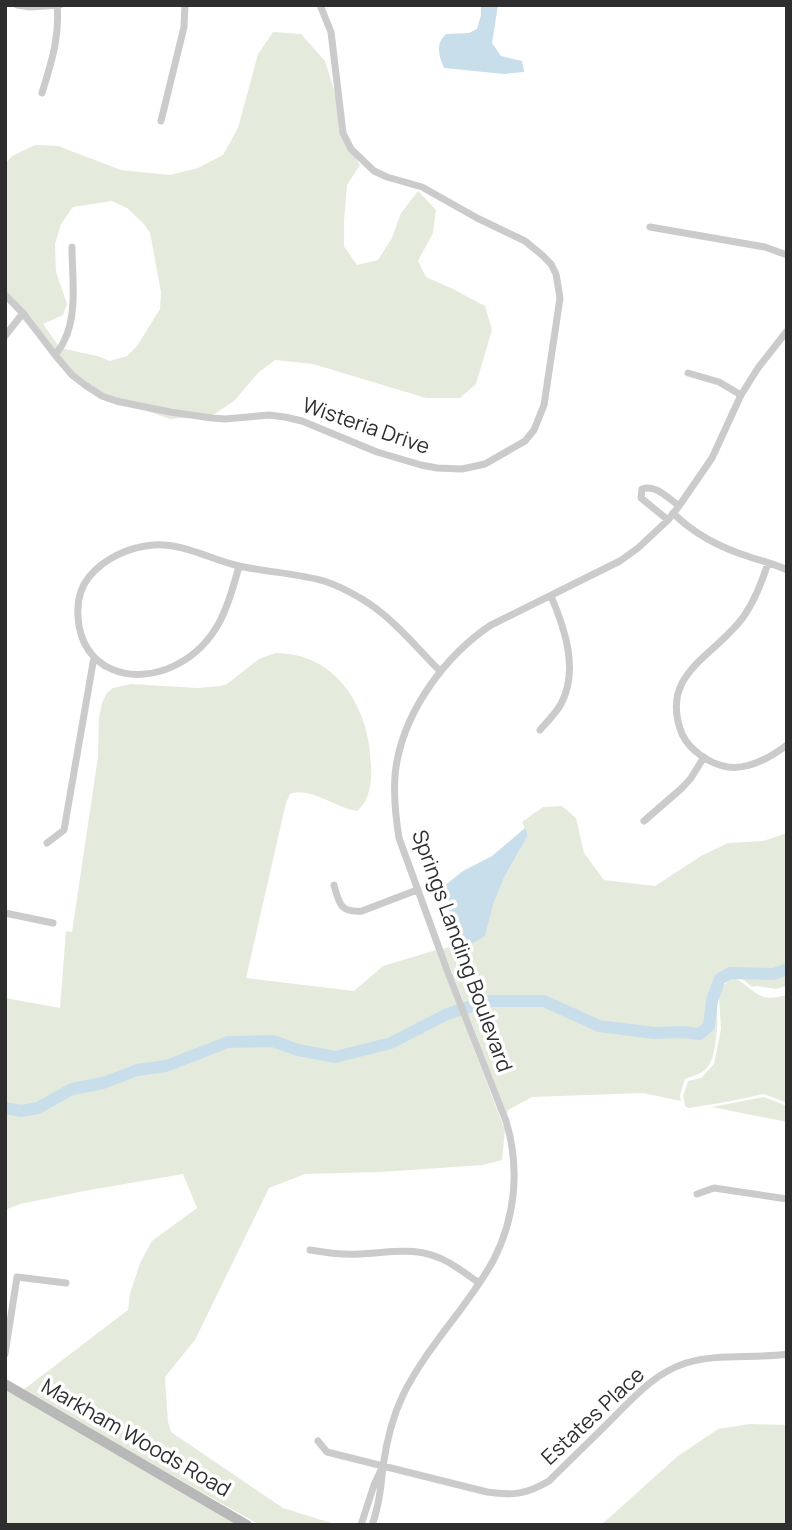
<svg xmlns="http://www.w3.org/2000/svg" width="792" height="1530" font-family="Manrope,sans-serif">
	<rect width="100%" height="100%" fill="#fff"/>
	<!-- green -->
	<path fill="#e5ebdc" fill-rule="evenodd" d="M273,32L301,34L325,61L337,99L347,143L360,165L347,185L344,222V246L357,265L378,260L392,238L401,213L418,191L436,210L433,233L418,261L426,277L453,289L485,306L492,330L476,384L460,398H426L313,364L275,360L258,373L234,401L213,415L170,419L104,396L78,384L5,299V164L12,156L35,145L58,146L121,170L170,175L198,168L223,155L238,128L258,54ZM112,201L127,208L143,223L150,233L161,292L160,309L137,346L127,356L110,361L97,356L60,348L43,324L63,315L67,304L56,272L55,244L61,224L73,207Z
		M275,653C338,653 370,709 371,766C372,782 370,800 357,811C336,808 309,786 290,794L286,803L246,978L354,991L383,966L436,950L505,1130L502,1160L483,1165L380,1172L305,1174L269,1188L195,1340L165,1377L168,1422L171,1432L283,1508L338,1525H260L130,1452L23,1390L128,1310L130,1294L140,1263L152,1241L197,1208L183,1174L84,1191L20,1204L5,1210V998L60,1008L66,931L72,932L98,757L99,717L102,703L107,693L113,688L131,684L198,688L220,686L227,684L259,659Z
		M562,806L576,818L584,853L604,880L655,886L701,856L728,843L763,841L787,833V986L775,989L757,986L752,987C745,981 738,973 728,978C710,987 719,1012 717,1029C716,1038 715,1052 711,1061C706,1073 696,1075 685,1079L680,1095L681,1101L643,1093L532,1097L508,1110L507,1114L443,949L459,943L462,945L493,905L504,878L528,835L522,822L543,807Z
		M733,978C740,980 742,983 748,987C763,1000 769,999 787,995V1103L764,1094L726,1102L689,1108L685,1106L683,1096L688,1081L701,1078L714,1064L721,1029L719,997L722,989L726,983Z
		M764,1097L787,1106V1122L712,1107Z
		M5,1388L240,1525H5Z
		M750,1424L787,1425V1525H601L678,1456L718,1429Z"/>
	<!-- water -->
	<path fill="#c8dfeb" d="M481,5H498L492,43L501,56L522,61L524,72L504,74L444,68C439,56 435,44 446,34L469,33L477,29L481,15Z
		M525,828L528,835L504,878L493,905L485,936C477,941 469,947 459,943L447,905L444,886L463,871L492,856Z"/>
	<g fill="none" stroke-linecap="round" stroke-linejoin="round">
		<!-- river -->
		<path stroke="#c8dfeb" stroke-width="12" d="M5,1108L21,1111L38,1108L72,1089L103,1083L137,1070L166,1066L228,1042L273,1041L298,1050L335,1057L391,1043L447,1014L488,1001H544L599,1026L654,1033L683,1032L700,1034L709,1026L712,1000L720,979L730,973L774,974L787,969"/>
		<!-- street -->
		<path stroke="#cbcbcb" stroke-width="7" d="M17,5L30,7L60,5
			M42,93C51,63 60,38 57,5
			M161,121L184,27L185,5
			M650,227L765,247L787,255
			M5,295L23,313L55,355L72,375L85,385L102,396L116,401L170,412L212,418L225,419L269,415L285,417L302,421L377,452L421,465L437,468L462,469L485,464L525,441L534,430L544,405L560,298L556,274L551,264L542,255L525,241L477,218L422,187L387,177L374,171L351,149L343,133L331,32L320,5
			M5,336L23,313
			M55,355C58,351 62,346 64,341C78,314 72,277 72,247
			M688,373L719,382L741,395
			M673,513C695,535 721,548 750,557C762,561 775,564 787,570
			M668,520L641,498L642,489C656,484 668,498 679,506
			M768,563C762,582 755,600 744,616C715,657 658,673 682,734C690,751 710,764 728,767C749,770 771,757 787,745
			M239,566C228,608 217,644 176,665C132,687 81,670 78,617C77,603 80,588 89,577C104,558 130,547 153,545C182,543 208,558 235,565C264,572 295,573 324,581C337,585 350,592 362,599C392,617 415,646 440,671
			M540,730C547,722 556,713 561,704C579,670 565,629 551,596
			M644,821L682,788L691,778L704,757
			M47,843L64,830L94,657
			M334,885C339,903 340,913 362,911L417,890
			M5,913L53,923
			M697,1194L714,1188L787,1199
			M310,1250C327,1253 343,1255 360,1254C385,1253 412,1247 437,1257C452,1262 466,1274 479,1283
			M5,1354L17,1277L66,1283
			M318,1441L327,1452L487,1492C513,1496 527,1494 549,1481C569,1461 590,1441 610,1421C632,1399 654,1373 686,1363C718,1353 754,1359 787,1354
			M361,1525L374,1485L381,1470
			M372,1525C379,1506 381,1486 383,1467C386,1444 393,1416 403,1395C427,1346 467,1308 493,1261C516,1217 520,1167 506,1121L447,970L399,838C395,813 392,786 397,761C407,708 446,655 491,625L620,561L638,548L668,520L679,506L712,458L741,395L758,368L787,331"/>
		<!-- secondary -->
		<path stroke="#b8b8b8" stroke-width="10" d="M5,1384L247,1525"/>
	</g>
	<g text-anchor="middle" stroke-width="7" stroke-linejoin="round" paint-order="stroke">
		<!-- street labels -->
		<g font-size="21" fill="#2e2e2e" stroke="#fff">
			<text transform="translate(366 426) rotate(19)" y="7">Wisteria Drive</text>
			<text transform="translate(462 951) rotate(70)" y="7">Springs Landing Boulevard</text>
			<text transform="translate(593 1416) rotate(-43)" y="7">Estates Place</text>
			<text transform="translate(136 1438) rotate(30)" y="7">Markham Woods Road</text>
		</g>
	</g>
	<!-- border -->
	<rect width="792" height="1530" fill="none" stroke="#2e2e2e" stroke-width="14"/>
</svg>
